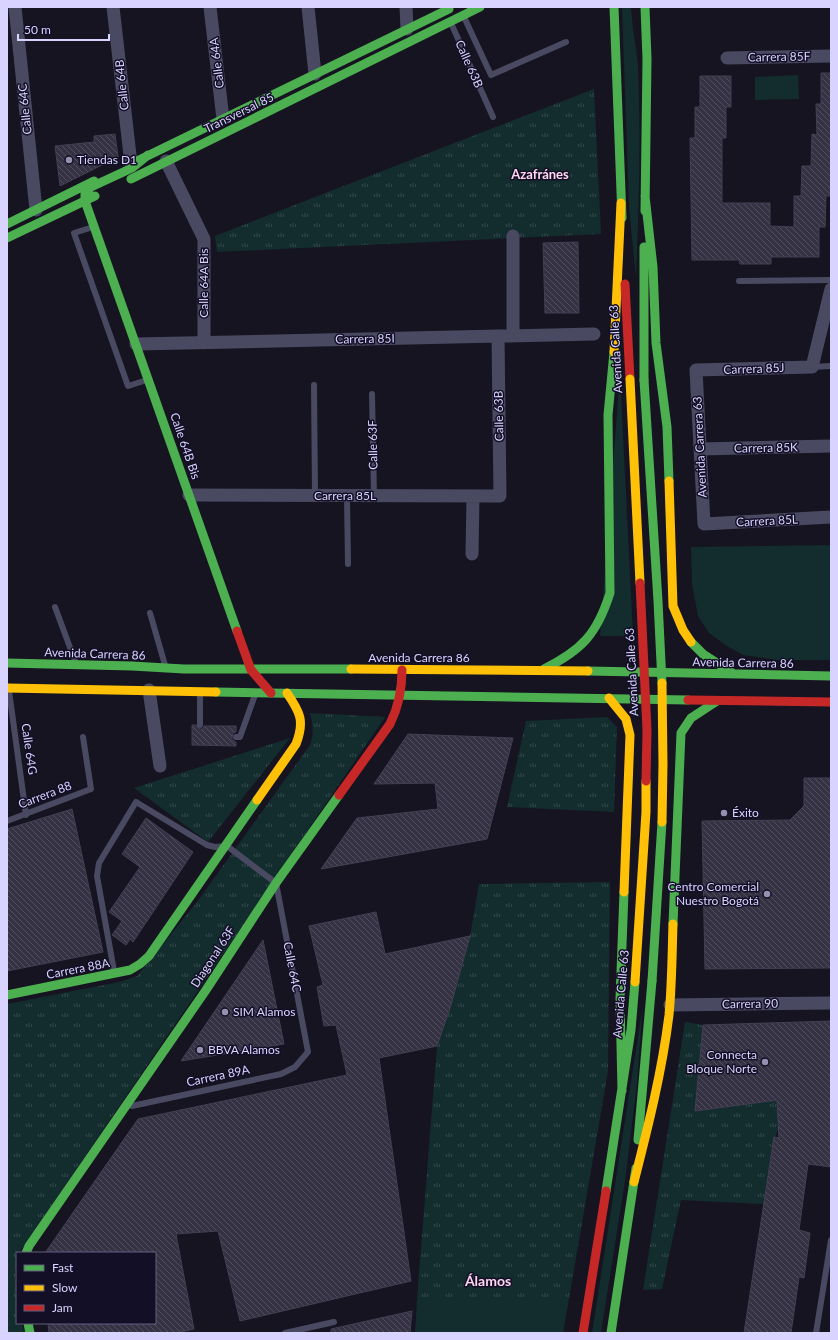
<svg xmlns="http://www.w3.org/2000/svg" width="838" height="1340" font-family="Lato,sans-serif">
	<defs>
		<pattern id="park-tufts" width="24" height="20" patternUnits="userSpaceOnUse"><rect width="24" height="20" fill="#132c2d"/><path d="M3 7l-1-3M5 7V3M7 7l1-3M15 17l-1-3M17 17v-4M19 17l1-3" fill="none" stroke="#354a4c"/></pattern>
		<pattern id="building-back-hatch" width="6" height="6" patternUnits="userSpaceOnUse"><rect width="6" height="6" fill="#343243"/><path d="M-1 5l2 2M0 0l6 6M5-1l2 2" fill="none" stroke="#514f5f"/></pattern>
	</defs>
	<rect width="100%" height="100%" fill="#161421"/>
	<!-- grass -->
	<path fill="#132c2d" d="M622,7H631C632,26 636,45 638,65C641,136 639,207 636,278L629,207Z
		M798,75L799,99L755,100V77Z
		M620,373L633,636H600Z
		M831,545V660H777L743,655L727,646L709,633L698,616L692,584L691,547Z
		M643,1004L637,1084L625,1181L601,1333H592Z
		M417,1299H569L563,1333H415Z"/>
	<!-- park -->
	<path fill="url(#park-tufts)" d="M594,89L601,234L217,252L215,236Z
		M310,713L385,717L19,1253H17V1262L15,1275L17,1299V1323H22L24,1333H7V1004L119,982L137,976L197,902L310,745C314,734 313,724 310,713Z
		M607,717L617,727L614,812L507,807L526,721Z
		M290,738L208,842L134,788Z
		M610,882L608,1071L569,1299H417L437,1046L451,1005L470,936L479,884Z
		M685,1022L703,1025L695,1111L777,1100L779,1127L774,1140L764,1204L681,1200L662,1289L643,1290Z"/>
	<!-- building -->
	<path fill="url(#building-back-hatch)" stroke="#433f54" d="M821,73H831V196H826L825,227H819V257H771V264H740L739,260H692L690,138H695V107H700V76H731V107H726V138H722V203H770V226L794,227V196H801L802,166H811L812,134L817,135L816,104H821Z
		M115,134L118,157L60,186L55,146L94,142V136Z
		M578,242L579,313H545L543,243Z
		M192,725H196L200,729H203L204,726H236V732L233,733L232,737V740L236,742V746L192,745Z
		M408,734L513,738L487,839L321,869L357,818L438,809L435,783L374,784Z
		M804,778H831V968L705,969L702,821L790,820L804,806Z
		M72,809L103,952L7,971V829Z
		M146,818L193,852L133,942L130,939L126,945L112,935L122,921L109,912L140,867L122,854Z
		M376,912L385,954L470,936L451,1005L437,1046L379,1058L411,1281L240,1321L218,1231L176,1234L194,1329L176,1333H49L48,1323H155V1253H45L138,1119L347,1075L336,1025L324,1026L317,987L323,985L309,926Z
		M263,940L284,1044L181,1061Z
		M831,1021V1167L808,1164L799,1230L810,1233L804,1278L799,1277L791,1333H744L774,1137L779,1138L777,1100L695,1111L703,1025Z
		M412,1311L410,1333H331V1329Z"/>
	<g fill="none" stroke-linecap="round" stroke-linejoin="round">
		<!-- lane -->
		<path stroke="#4a4962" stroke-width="6" d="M464,17L491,75L566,42
			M451,23L493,117
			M93,227L74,233L128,386L147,380
			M739,281L831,280
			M812,367L831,366
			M314,385L315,495
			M372,394L374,496
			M347,496L348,564
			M55,607L75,661
			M150,613L165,665
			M9,691L26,815
			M200,695V725
			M236,737H240L255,695
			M7,821L91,789L83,737
			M114,971L97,876L99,863L136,802L207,845L215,847L227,846L276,883L308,1052L295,1067L281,1074L132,1106
			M285,1333L334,1322
			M816,1333L831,1240"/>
		<!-- street -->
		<path stroke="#4a4962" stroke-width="13" d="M15,7L36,210
			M113,7L131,164
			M210,7L223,119
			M308,7L315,74
			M406,7L407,29
			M727,58L831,56
			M166,161L204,239V343
			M831,289L812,367L696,370L704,524L831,517
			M513,336V236
			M136,344L594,334
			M700,449L831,446
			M189,495L500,496L498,336
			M472,554L473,496
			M149,690L160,766
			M670,1005L831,1003"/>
		<!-- fast -->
		<path stroke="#4caf50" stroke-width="9" d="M614,7L622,218
			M645,7L647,59L645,211
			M148,155L132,168L91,187L85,194V201L237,631
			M137,161L449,9
			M131,179L480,7
			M645,196L653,267L656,343L667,427L669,481
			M7,224L94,181
			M7,238L95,196
			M644,247V380
			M691,642L703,654L734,674
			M7,663L132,666L184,669H351
			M544,669C582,650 597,634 610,593L608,415L614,352
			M588,671L831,676
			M216,692L688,700
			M673,924L681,733L691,718L717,701
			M7,995L130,970L140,964L149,956L257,800
			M622,1091L620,999L624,892
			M638,1140L652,981
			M606,1191L631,1030L635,982
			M26,1253L29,1246L206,990L276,883L339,795
			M28,1323L30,1333
			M611,1333L636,1168"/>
		<!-- slow -->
		<path stroke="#ffc107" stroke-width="9" d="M614,352L621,203
			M669,481L673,606L683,630L691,642
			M351,669L588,671
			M7,688L216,692
			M609,698L626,719L630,735L624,892
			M257,800L296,744C305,721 300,712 287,693
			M634,1182C648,1127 662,1072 669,1015C672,985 672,954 673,924"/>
		<!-- jam -->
		<path stroke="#c62828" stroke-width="9" d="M625,284L630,379
			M237,631L251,670L271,693
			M688,700L831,702
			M339,795L390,724C399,706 402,690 402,670
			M583,1333L606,1191"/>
		<!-- fast-bridge -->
		<path stroke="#4caf50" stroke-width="9" d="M644,380L658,601L662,683
			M652,981L662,822"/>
		<!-- slow-bridge -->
		<path stroke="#ffc107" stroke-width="9" d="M630,379L640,583
			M662,683L663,764L662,822
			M635,982L646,812V781"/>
		<!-- jam-bridge -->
		<path stroke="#c62828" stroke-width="9" d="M640,583L647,730L646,781"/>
	</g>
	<!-- markers -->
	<g fill="#9591b1" stroke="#130f26" stroke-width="1.5">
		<circle cx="69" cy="160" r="4"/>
		<circle cx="724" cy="813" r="4"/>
		<circle cx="767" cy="894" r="4"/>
		<circle cx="225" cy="1012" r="4"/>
		<circle cx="200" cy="1050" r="4"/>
		<circle cx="765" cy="1062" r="4"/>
	</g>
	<g text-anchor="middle" stroke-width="3" stroke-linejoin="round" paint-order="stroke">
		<!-- street labels -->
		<g font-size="12" fill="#d9d4ff" stroke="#130f26">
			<text transform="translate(779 57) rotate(-1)" y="4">Carrera 85F</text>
			<text transform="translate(217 63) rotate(-97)" y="4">Calle 64A</text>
			<text transform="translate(469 64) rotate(66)" y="4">Calle 63B</text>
			<text transform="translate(122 85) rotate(-96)" y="4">Calle 64B</text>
			<text transform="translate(25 109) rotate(-96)" y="4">Calle 64C</text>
			<text transform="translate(239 113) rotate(-26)" y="4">Transversal 85</text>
			<text transform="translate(204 283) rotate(-90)" y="4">Calle 64A Bis</text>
			<text transform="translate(365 339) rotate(-1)" y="4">Carrera 85I</text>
			<text transform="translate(616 349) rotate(-93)" y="4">Avenida Calle 63</text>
			<text transform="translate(754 369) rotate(-2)" y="4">Carrera 85J</text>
			<text transform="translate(499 416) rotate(-91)" y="4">Calle 63B</text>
			<text transform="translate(373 445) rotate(-91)" y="4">Calle 63F</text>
			<text transform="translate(185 446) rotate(71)" y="4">Calle 64B Bis</text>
			<text transform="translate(700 447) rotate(-93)" y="4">Avenida Carrera 63</text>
			<text transform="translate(766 448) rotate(-1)" y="4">Carrera 85K</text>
			<text x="345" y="500">Carrera 85L</text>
			<text transform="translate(767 521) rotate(-3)" y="4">Carrera 85L</text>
			<text transform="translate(95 654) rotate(2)" y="4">Avenida Carrera 86</text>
			<text x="419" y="662">Avenida Carrera 86</text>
			<text transform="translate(743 663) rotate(1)" y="4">Avenida Carrera 86</text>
			<text transform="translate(632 672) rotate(-93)" y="4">Avenida Calle 63</text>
			<text transform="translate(29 749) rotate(82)" y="4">Calle 64G</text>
			<text transform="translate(45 795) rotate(-21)" y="4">Carrera 88</text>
			<text transform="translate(213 957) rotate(-57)" y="4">Diagonal 63F</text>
			<text transform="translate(292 967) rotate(79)" y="4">Calle 64C</text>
			<text transform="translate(78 969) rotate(-11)" y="4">Carrera 88A</text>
			<text transform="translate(621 994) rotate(-85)" y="4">Avenida Calle 63</text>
			<text transform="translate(750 1004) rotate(-1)" y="4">Carrera 90</text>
			<text transform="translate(218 1076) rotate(-12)" y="4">Carrera 89A</text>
		</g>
		<!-- poi labels -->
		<g font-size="12" fill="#d9d4ff" stroke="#130f26" text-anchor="start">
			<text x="77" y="164">Tiendas D1</text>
			<text x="732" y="817">Éxito</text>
			<text x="759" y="891" text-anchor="end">Centro Comercial<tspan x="759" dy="14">Nuestro Bogotá</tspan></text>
			<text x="233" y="1016">SIM Alamos</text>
			<text x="208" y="1054">BBVA Alamos</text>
			<text x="757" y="1059" text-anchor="end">Connecta<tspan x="757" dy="14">Bloque Norte</tspan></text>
		</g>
		<!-- neighbourhood labels -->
		<g font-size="13" font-weight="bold" fill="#ffd6f0" stroke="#130f26">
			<text x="540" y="179">Azafránes</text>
		</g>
		<!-- quarter labels -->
		<g font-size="14" font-weight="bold" fill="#ffd6f0" stroke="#130f26">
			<text x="488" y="1286">Álamos</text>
		</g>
	</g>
	<!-- border -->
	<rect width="838" height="1340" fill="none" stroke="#d9d4ff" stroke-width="16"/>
	<!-- legend -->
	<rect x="16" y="1252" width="140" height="72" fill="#130f26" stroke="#625e7d"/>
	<rect x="24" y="1265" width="20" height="6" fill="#4caf50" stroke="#625e7d"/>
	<text x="52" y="1272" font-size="12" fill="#d9d4ff">Fast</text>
	<rect x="24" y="1285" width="20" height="6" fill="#ffc107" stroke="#625e7d"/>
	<text x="52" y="1292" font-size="12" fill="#d9d4ff">Slow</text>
	<rect x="24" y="1305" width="20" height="6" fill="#c62828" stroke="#625e7d"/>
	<text x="52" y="1312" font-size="12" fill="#d9d4ff">Jam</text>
	<!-- scale -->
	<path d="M18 34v6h91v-6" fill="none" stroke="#d9d4ff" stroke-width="2"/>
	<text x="24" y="34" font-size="12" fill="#d9d4ff" stroke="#130f26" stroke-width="3" paint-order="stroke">50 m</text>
</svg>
